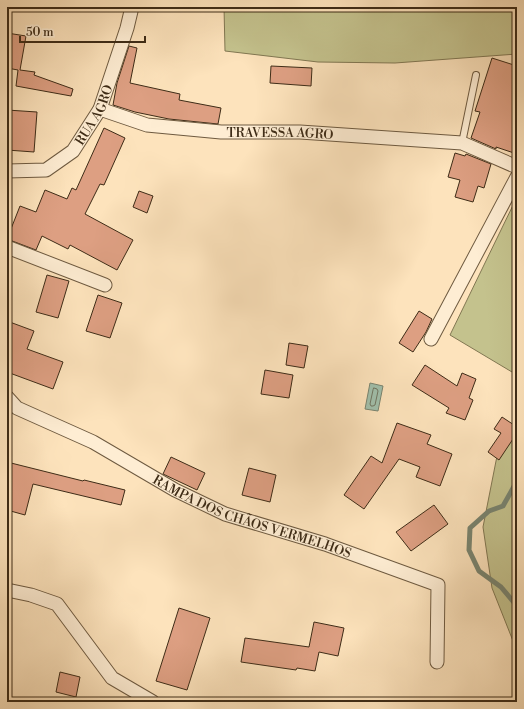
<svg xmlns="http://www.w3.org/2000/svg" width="524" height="709" font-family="'Libre Bodoni',serif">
	<rect width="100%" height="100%" fill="#fde3bc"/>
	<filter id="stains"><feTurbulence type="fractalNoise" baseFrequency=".005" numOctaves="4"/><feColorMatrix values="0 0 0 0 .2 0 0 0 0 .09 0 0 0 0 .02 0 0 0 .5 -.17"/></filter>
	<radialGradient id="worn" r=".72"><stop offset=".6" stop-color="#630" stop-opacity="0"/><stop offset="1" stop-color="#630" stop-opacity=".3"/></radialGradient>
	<!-- green -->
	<path fill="#c4c28d" stroke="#817752" d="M224,7H517V54L395,63L318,62L225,51Z
		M517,197V375L450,335Z
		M517,426V651L492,588L483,527L497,456Z"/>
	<!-- water -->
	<path fill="#a1bfab" stroke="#798470" d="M370,383L383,386L378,411L365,409Z"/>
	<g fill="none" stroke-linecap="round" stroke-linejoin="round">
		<!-- shore -->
		<path stroke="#707661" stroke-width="1" d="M374,388L377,389L378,391L375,405L373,406H371L370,404L373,390Z"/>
		<!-- stream -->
		<path stroke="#798470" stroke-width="5" d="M517,481L503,506L489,511L470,528L469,550L479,571L501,587L517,606"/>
	</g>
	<!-- building -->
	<path fill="#dd9f82" stroke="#3e2c17" d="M7,33L26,36L20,70L35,72L34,75L73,89L71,96L16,86L18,70L7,68Z
		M129,46L137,48L130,83L180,94L179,100L221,108L218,124L169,119L135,112L113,105L117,83Z
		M492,58L517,66V154L496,147V149L471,138L480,112L475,111Z
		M271,66L312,68L311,86L270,83Z
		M7,110L37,112L34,152L7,150Z
		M104,128L125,138L104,185L100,184L85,214L133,240L117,270L70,245L68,249L42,236L36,250L7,239L20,206L36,212L45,190L67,199L72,188L76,190Z
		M455,153L465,156L466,154L491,164L484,188L478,186L473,202L455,197L460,180L448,177Z
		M139,191L153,196L147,213L133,207Z
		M47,275L69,281L58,318L36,312Z
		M98,295L122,303L110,338L86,331Z
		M419,311L432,319L426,332L413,352L399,343Z
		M7,321L34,331L27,349L63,362L53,389L7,372Z
		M289,343L308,346L304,368L286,365Z
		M425,365L457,386L462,373L476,379L469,398L473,400L465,420L446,413L449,408L412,385Z
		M265,370L293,375L289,398L261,394Z
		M502,417L517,427V433L499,460L488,452L501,433L494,429Z
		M397,423L431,435L427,444L452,454L440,486L416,477L420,467L399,459L364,509L344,495L371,456L382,463Z
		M171,457L205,473L197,490L163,474Z
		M7,462L83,481L84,480L125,490L121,505L33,484L25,515L7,510Z
		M249,468L276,475L270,502L242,495Z
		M434,505L448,524L411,551L396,532Z
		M179,608L210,618L187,690L156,681Z
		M314,622L344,628L338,656L319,652L315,671L297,668L296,670L241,662L245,638L309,647Z
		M60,672L80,677L76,697L56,692Z"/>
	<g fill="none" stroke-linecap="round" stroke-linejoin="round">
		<defs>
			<path id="lane" d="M462,143L476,75"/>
			<g id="street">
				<path id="s1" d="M100,109L147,125L221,132H300L462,143L517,167"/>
				<path id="s2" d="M7,171L46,170L73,151L100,109L127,28L132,7"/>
				<path d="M7,247L105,285"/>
				<path d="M431,339L517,177"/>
				<path id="s3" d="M7,397L17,408L93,442L175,490L225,514L325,544L438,585L437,662"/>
				<path d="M7,590L31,595L57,604L112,678L153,702"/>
			</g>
		</defs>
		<!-- lane casing -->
		<use href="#lane" stroke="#6e5a40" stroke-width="8"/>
		<!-- street casing -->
		<use href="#street" stroke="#6e5a40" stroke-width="15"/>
		<!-- lane -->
		<use href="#lane" stroke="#feedd3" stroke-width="6"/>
		<!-- street -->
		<use href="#street" stroke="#feedd3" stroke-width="13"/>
	</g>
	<g text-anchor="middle" stroke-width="3.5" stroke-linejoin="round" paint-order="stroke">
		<!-- street labels -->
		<g font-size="13" fill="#3e2c17" stroke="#feedd3">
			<text dy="5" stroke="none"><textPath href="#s2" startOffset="114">RUA AGRO</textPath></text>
			<text dy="5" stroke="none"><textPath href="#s1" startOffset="183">TRAVESSA AGRO</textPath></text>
			<text dy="5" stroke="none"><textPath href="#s3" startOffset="275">RAMPA DOS CHÃOS VERMELHOS</textPath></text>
		</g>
	</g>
	<!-- margin -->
	<rect width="524" height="709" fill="none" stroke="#fde3bc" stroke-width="24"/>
	<rect x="8" y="8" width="508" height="693" fill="none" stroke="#3e2c17" stroke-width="2"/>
	<rect x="12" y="12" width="500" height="685" fill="none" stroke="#3e2c17"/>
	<!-- scale -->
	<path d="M20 36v6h125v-6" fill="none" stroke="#3e2c17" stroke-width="2"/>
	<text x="26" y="36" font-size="12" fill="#3e2c17" stroke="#feedd3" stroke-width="3" paint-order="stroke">50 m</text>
	<rect width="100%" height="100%" filter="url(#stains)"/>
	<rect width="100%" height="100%" fill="url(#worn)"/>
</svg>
